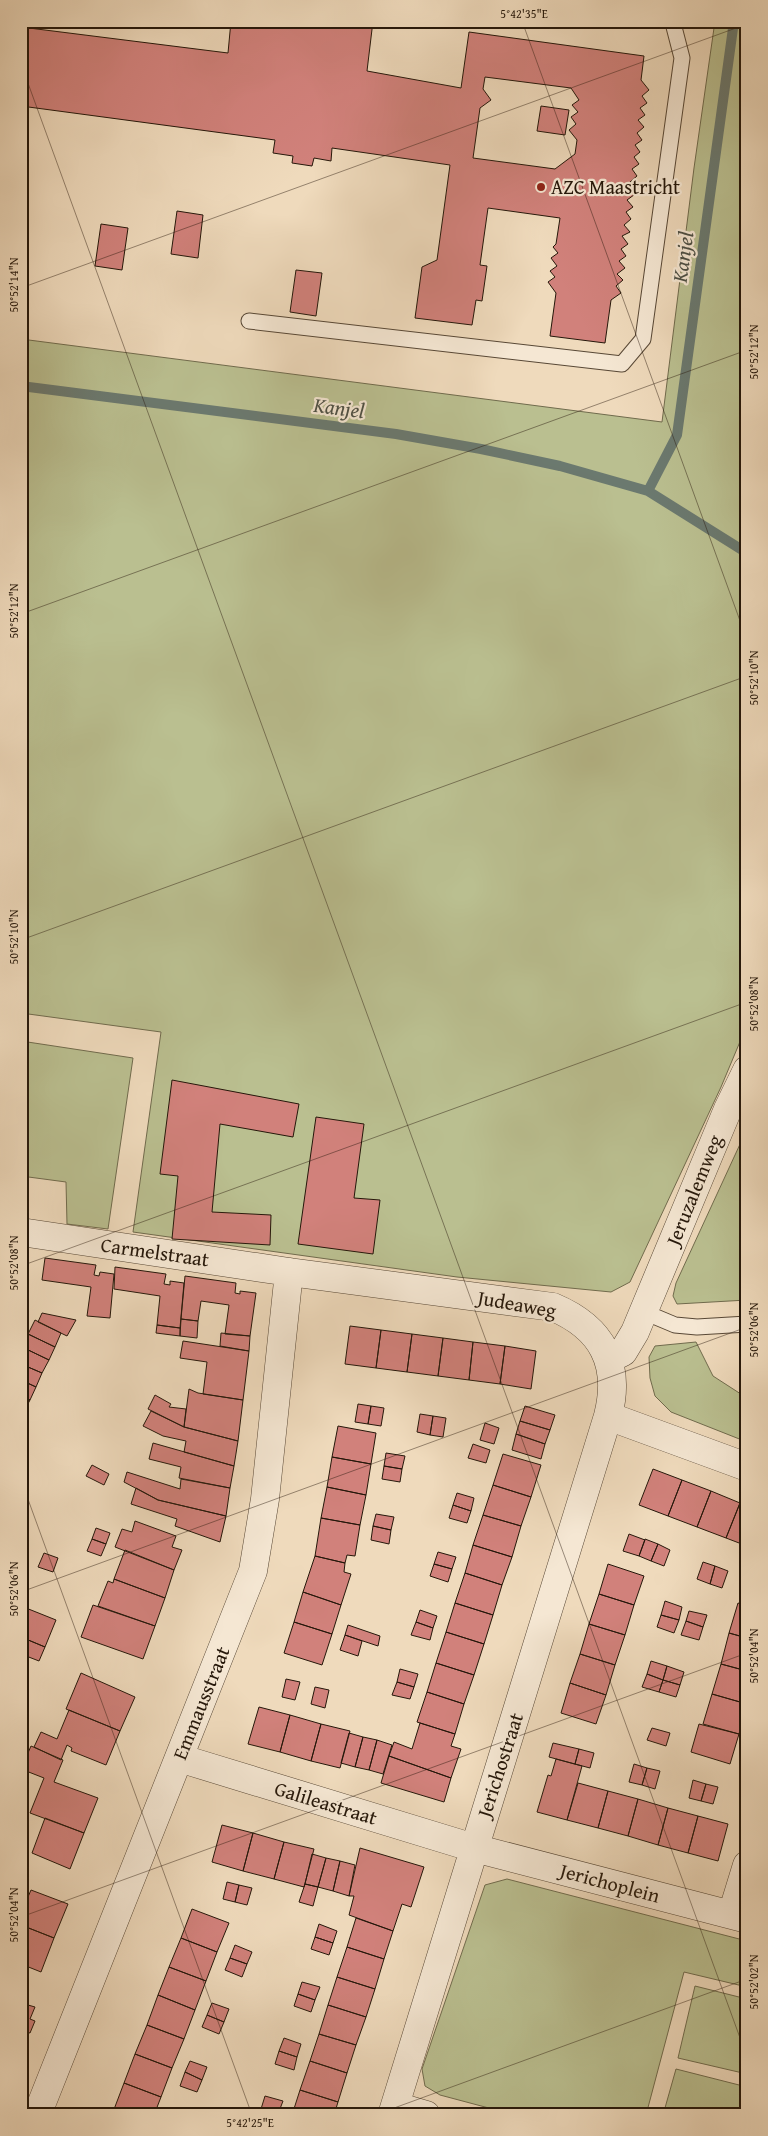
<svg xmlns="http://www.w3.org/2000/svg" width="768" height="2136" font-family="'Gentium Book Plus',serif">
	<rect width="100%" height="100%" fill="#efdabc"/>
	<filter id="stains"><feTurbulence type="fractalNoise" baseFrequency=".004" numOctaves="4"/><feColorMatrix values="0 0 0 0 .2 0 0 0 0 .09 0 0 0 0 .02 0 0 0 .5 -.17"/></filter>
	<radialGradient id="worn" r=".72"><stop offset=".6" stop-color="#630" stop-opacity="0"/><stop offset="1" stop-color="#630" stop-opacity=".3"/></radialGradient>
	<!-- green -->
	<path fill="#babf90" stroke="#706b4d" d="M715,21H747V1025L721,1087L630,1282L611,1292L457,1277L133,1232L161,1032L21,1013V339L662,422L694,168Z
		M21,1041L133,1058L108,1229L67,1224L66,1182L21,1176Z
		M747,1129V1300L677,1304L673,1296L676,1283Z
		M696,1342L713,1376L747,1398V1442L671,1412L655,1396L650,1378L649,1357L655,1346Z
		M507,1879L747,1941V1987L684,1972L646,2115H515L440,2095L425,2086L422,2069L485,1885Z
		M695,1986L747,1999V2074L678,2058Z
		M676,2069L747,2087V2115H663Z"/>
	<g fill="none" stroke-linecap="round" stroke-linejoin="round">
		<!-- stream -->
		<path stroke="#6b796f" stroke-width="10" d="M21,386L396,434L481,449L560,466L648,491L747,553
			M648,491L677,435L734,21"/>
	</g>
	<!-- building -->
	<path fill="#d1817b" stroke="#25170a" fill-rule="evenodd" d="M231,21H373L367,71L461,88L469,32L644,56L641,80L649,90L642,96L647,103L640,108L645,115L638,120L644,127L637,133L642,140L635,145L640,152L634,157L639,164L632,169L637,176L630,182L638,192L627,200L633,207L626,212L631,219L624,225L630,232L622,236L628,244L621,249L626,256L619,261L625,268L617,274L623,280L616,286L621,293L611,300L605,343L550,336L556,293L548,282L555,277L550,271L557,266L551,258L558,253L553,247L556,244L560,218L488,208L480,265L487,266L482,301L476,300L472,325L415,318L422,267L437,260L450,165L332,148L331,161L314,158L312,166L292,163L293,156L273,153L275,140L21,106V27L228,53ZM485,77L571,88L579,100L572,105L578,112L571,117L576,124L569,130L577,140L575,154L555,169L473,158L480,108L491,100L483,89Z
		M541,106L569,110L565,135L537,131Z
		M177,211L203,215L198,258L171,254Z
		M101,224L128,228L122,270L95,266Z
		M296,270L322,273L316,316L290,312Z
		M172,1080L299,1104L293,1137L220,1124L212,1212L271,1215L270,1245L172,1239L178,1176L160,1174Z
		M316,1117L364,1124L354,1198L380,1200L373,1254L298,1244Z
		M21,1255L26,1256L21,1291Z
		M45,1258L96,1265L94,1275L99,1276L100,1272L114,1274L110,1318L87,1316L91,1287L42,1280Z
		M115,1267L166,1274L164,1284L170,1285V1281L184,1283L180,1328L157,1325L160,1296L114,1289Z
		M185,1276L236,1283L235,1293L240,1294V1291L256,1293L250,1336L225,1334L229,1305L201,1301L198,1321L181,1319Z
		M42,1313L76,1320L67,1336L38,1322Z
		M181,1319L198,1321L197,1338L180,1336Z
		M35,1320L61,1333L55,1347L28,1334Z
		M157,1325L180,1328V1336L156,1333Z
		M350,1326L381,1330L376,1368L345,1364Z
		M381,1330L412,1334L407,1372L376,1368Z
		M221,1333L250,1336L249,1351L220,1346Z
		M28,1334L55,1347L49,1360L22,1347Z
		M412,1334L443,1338L438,1376L407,1372Z
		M443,1338L473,1342L469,1380L438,1376Z
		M183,1341L249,1351L243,1400L203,1394L207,1362L180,1358Z
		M473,1342L505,1346L500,1384L469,1380Z
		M505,1346L536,1351L531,1389L500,1384Z
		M22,1347L49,1360L42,1373L21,1364Z
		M21,1364L42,1373L36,1387L21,1380Z
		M21,1380L36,1387L30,1400L21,1396Z
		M189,1389L198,1393L243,1400L238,1441L184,1427Z
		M155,1395L171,1404L169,1407L186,1409L184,1427L148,1409Z
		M21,1396L30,1400L23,1413L21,1412Z
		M358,1404L371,1406L368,1424L355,1422Z
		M371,1406L384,1408L381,1426L368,1424Z
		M525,1406L555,1415L550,1430L520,1421Z
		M151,1411L184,1427L238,1441L234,1466L184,1452L186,1441L163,1436L143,1426Z
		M420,1414L433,1416L430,1435L417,1432Z
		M433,1416L446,1418L443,1437L430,1435Z
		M520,1421L550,1430L545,1444L516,1434Z
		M485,1423L499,1428L494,1444L480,1440Z
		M338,1426L376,1433L371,1464L332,1457Z
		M516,1434L545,1444L541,1459L512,1450Z
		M153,1443L234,1466L230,1488L179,1478L181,1467L149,1459Z
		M473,1444L490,1450L486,1463L468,1458Z
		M386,1453L405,1456L402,1469L384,1466Z
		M503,1454L541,1465L531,1497L493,1485Z
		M332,1457L371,1464L366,1495L327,1487Z
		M92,1465L109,1474L104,1485L86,1476Z
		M384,1466L402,1469L400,1482L382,1479Z
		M653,1469L682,1480L668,1516L639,1505Z
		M127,1472L180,1489L181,1479L230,1488L226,1516L158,1500L124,1482Z
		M682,1480L711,1491L697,1527L668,1516Z
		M493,1485L531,1497L521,1526L483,1515Z
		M327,1487L366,1495L360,1525L321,1518Z
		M136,1488L158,1500L226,1516L220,1542L175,1526L177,1519L131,1504Z
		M711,1491L740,1503L726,1538L697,1527Z
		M457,1493L474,1498L471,1511L453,1505Z
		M740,1503L747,1505V1546L726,1538Z
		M453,1505L471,1511L467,1523L449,1518Z
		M376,1514L394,1517L391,1530L373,1526Z
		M483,1515L521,1526L512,1557L473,1545Z
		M321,1518L360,1525L355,1556L347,1555L345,1563L315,1556Z
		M135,1521L176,1536L172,1547L182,1550L174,1570L115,1547L122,1529L132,1532Z
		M373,1526L391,1530L389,1544L371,1540Z
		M96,1528L110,1533L106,1544L92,1539Z
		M629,1534L645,1540L639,1556L623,1551Z
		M92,1539L106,1544L101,1556L87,1551Z
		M645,1539L658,1544L651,1561L639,1556Z
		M658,1544L670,1550L664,1566L651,1561Z
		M473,1545L512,1557L502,1585L465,1573Z
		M125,1550L174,1570L165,1598L114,1579Z
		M438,1552L456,1557L452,1569L434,1564Z
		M44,1553L58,1558L53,1572L38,1567Z
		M315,1556L345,1563L344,1572L351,1574L341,1605L303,1592Z
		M703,1562L715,1566L710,1584L697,1579Z
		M434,1564L452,1569L448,1582L430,1576Z
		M608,1564L644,1576L634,1605L599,1594Z
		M715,1566L728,1571L722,1588L710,1584Z
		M465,1573L502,1585L493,1615L455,1603Z
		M114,1579L165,1598L155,1626L98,1606L108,1581L113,1583Z
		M303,1592L341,1605L332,1634L294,1622Z
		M599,1594L634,1605L625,1635L589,1624Z
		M665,1601L682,1607L679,1620L661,1615Z
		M455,1603L493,1615L484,1644L446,1632Z
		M738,1603L747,1606V1638L729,1633Z
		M93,1605L155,1626L143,1659L81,1637Z
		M21,1606L56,1620L45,1647L21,1637Z
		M420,1610L437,1616L433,1628L416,1622Z
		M689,1611L707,1615L703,1627L686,1621Z
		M661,1615L679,1620L674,1633L657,1627Z
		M686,1621L703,1627L699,1640L681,1635Z
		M294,1622L332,1634L322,1665L284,1653Z
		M416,1622L433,1628L430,1640L411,1635Z
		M589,1624L625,1635L615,1665L580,1654Z
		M348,1625L380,1636L378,1646L345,1635Z
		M446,1632L484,1644L474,1675L436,1663Z
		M729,1633L747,1638V1671L721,1664Z
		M345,1635L362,1641L358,1656L340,1650Z
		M21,1637L45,1647L39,1661L21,1654Z
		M580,1654L615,1665L606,1695L570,1683Z
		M651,1661L667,1666L663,1680L647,1674Z
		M436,1663L474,1675L464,1704L427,1692Z
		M721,1664L747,1671V1704L712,1694Z
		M667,1666L684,1672L680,1685L663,1680Z
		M400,1669L418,1674L414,1687L397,1682Z
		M81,1673L135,1697L120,1731L66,1709Z
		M647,1674L663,1680L659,1692L642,1687Z
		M286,1679L300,1682L295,1700L282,1697Z
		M663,1680L680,1685L676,1697L659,1692Z
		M397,1682L414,1687L410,1699L392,1695Z
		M570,1683L606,1695L596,1724L561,1713Z
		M315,1687L329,1690L325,1708L311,1704Z
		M427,1692L464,1704L455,1734L417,1722Z
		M712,1694L747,1704L739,1734L703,1724Z
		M259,1707L290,1715L280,1752L248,1744Z
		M69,1710L120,1731L106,1765L71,1751L72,1748L67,1745L61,1760L34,1747L41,1732L57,1739Z
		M290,1715L321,1724L311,1761L280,1752Z
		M420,1723L455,1734L451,1746L461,1749L451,1778L389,1756L394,1742L412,1749Z
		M321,1724L350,1731L340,1768L311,1761Z
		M699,1724L739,1734L730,1764L691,1752Z
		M652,1728L670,1733L666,1746L647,1740Z
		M349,1733L363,1737L355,1767L341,1763Z
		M363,1737L377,1740L369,1770L355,1767Z
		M377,1740L392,1745L383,1774L369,1770Z
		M553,1743L579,1749L575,1764L549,1757Z
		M31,1746L63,1760L54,1782L98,1798L84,1833L30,1813L44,1778L21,1769Z
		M579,1749L594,1753L590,1768L575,1764Z
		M389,1756L451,1778L444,1802L381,1783Z
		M556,1759L582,1766L567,1820L537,1812L548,1775L551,1776Z
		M634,1764L647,1768L642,1785L629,1782Z
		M647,1768L660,1771L655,1789L642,1785Z
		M693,1780L706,1784L701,1801L689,1798Z
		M578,1783L608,1791L598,1828L567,1820Z
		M706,1784L718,1787L713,1804L701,1801Z
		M608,1791L638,1799L628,1836L598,1828Z
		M638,1799L668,1808L658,1845L628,1836Z
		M668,1808L698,1816L688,1853L658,1845Z
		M698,1816L728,1824L718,1861L688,1853Z
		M45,1818L84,1833L70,1869L32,1853Z
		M222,1825L253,1833L243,1871L212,1862Z
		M253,1833L284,1842L274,1879L243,1871Z
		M284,1842L314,1849L304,1887L274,1879Z
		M360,1848L424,1867L411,1907L402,1904L393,1931L349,1915L354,1896H349Z
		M312,1854L326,1858L318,1887L305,1884Z
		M326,1858L340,1861L333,1891L318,1887Z
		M340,1861L355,1865L349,1896L333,1891Z
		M227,1882L239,1885L235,1902L223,1899Z
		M305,1884L318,1887L313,1906L299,1902Z
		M239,1885L252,1888L247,1905L235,1902Z
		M31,1890L68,1904L54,1938L21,1925V1913Z
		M192,1909L229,1923L217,1952L181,1938Z
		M356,1918L393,1931L384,1959L347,1947Z
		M319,1924L337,1931L333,1943L315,1937Z
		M21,1925L54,1938L41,1972L21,1964Z
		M315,1937L333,1943L329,1955L311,1949Z
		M181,1938L217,1952L206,1981L169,1967Z
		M235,1945L252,1952L247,1964L230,1958Z
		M347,1947L384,1959L375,1989L337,1977Z
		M230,1958L247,1964L242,1977L225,1970Z
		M169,1967L206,1981L195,2010L158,1995Z
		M337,1977L375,1989L366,2017L328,2005Z
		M302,1982L320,1987L315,2000L298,1994Z
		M298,1994L315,2000L311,2012L294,2006Z
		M158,1995L195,2010L184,2039L147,2025Z
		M21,2003L35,2007L30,2019L35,2021L30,2033L26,2032L24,2037L21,2035Z
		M212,2003L229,2009L224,2022L207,2015Z
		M328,2005L366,2017L356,2045L319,2034Z
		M207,2015L224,2022L219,2034L202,2027Z
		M147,2025L184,2039L172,2068L135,2054Z
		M319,2034L356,2045L347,2073L310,2061Z
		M21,2035L28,2038L24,2051L21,2049Z
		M284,2038L301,2044L297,2057L279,2051Z
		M279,2051L297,2057L294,2070L275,2064Z
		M135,2054L172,2068L161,2097L124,2083Z
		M190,2061L207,2067L202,2080L185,2072Z
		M310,2061L347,2073L338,2102L300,2090Z
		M185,2072L202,2080L197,2092L180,2086Z
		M124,2083L161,2097L154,2115H121L113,2112Z
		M300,2090L338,2102L334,2115H292Z
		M265,2096L283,2101L278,2114L261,2109Z"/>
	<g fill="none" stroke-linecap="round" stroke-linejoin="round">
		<defs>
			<path id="lane" d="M249,321L622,364L643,339L682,58L674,27V21
				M644,1312L675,1325L697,1327L747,1324"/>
			<path id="street" d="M21,1232L289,1272L553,1307C603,1328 621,1364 608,1416L392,2115
				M609,1359L623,1352L635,1332L728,1109L747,1070
				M608,1416L747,1467
				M179,1758L474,1848L747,1919
				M732,1914L747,1865
				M395,2106L426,2115
				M37,2115L253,1571L265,1499L289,1272"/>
		</defs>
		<!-- lane casing -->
		<use href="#lane" stroke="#584836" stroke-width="17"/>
		<!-- street casing -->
		<use href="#street" stroke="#584836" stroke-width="29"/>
		<!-- lane -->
		<use href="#lane" stroke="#f5e7d3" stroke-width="15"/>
		<!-- street -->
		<use href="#street" stroke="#f5e7d3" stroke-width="28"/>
	</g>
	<!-- ticks -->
	<path fill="none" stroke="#25170a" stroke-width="1" stroke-opacity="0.45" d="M522,21L747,640M21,64L747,2057M21,288L747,24M21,614L747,350M21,940L747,676M21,1266L747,1002M21,1480L252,2115M21,1592L747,1327M21,1917L747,1653M375,2115L747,1979"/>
	<!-- markers -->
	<circle fill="#8f2418" stroke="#f5e7d3" stroke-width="2" cx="541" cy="187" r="5"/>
	<g text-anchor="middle" stroke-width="4.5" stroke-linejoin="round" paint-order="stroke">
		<!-- poi labels -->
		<g font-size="20" fill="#25170a" stroke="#f5e7d3" text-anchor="start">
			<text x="551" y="194">AZC Maastricht</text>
		</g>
		<!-- street labels -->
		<g font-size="20" fill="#25170a" stroke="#f5e7d3">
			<text transform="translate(694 1190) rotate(-68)" y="7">Jeruzalemweg</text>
			<text transform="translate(155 1252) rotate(8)" y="7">Carmelstraat</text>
			<text transform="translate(517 1304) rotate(10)" y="7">Judeaweg</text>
			<text transform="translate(201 1703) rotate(-68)" y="7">Emmausstraat</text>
			<text transform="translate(500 1765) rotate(-72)" y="7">Jerichostraat</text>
			<text transform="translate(326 1803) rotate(17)" y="7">Galileastraat</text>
			<text transform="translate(610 1883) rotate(15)" y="7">Jerichoplein</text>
		</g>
		<!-- water labels -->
		<g font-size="21" font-style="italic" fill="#4e5045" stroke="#f5e7d3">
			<text transform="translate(683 257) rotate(-82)" y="7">Kanjel</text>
			<text transform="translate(339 408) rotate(7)" y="7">Kanjel</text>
		</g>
	</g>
	<!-- margin -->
	<rect width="768" height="2136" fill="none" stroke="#efdabc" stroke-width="55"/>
	<rect x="28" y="28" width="712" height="2080" fill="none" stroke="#25170a" stroke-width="2"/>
	<g font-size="12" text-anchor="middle" fill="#25170a">
		<text x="524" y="18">5°42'35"E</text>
		<text transform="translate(14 285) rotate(-90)" y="4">50°52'14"N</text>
		<text transform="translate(754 352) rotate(-90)" y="4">50°52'12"N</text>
		<text transform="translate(14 611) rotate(-90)" y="4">50°52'12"N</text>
		<text transform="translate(754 678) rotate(-90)" y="4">50°52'10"N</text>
		<text transform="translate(14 937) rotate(-90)" y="4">50°52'10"N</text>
		<text transform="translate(754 1004) rotate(-90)" y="4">50°52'08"N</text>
		<text transform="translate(14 1263) rotate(-90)" y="4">50°52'08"N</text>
		<text transform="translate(754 1330) rotate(-90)" y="4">50°52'06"N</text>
		<text transform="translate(14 1589) rotate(-90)" y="4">50°52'06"N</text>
		<text transform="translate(754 1656) rotate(-90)" y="4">50°52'04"N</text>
		<text transform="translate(14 1915) rotate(-90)" y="4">50°52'04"N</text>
		<text transform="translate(754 1982) rotate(-90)" y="4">50°52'02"N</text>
		<text x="250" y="2127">5°42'25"E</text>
	</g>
	<rect width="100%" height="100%" filter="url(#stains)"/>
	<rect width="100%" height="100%" fill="url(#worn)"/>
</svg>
